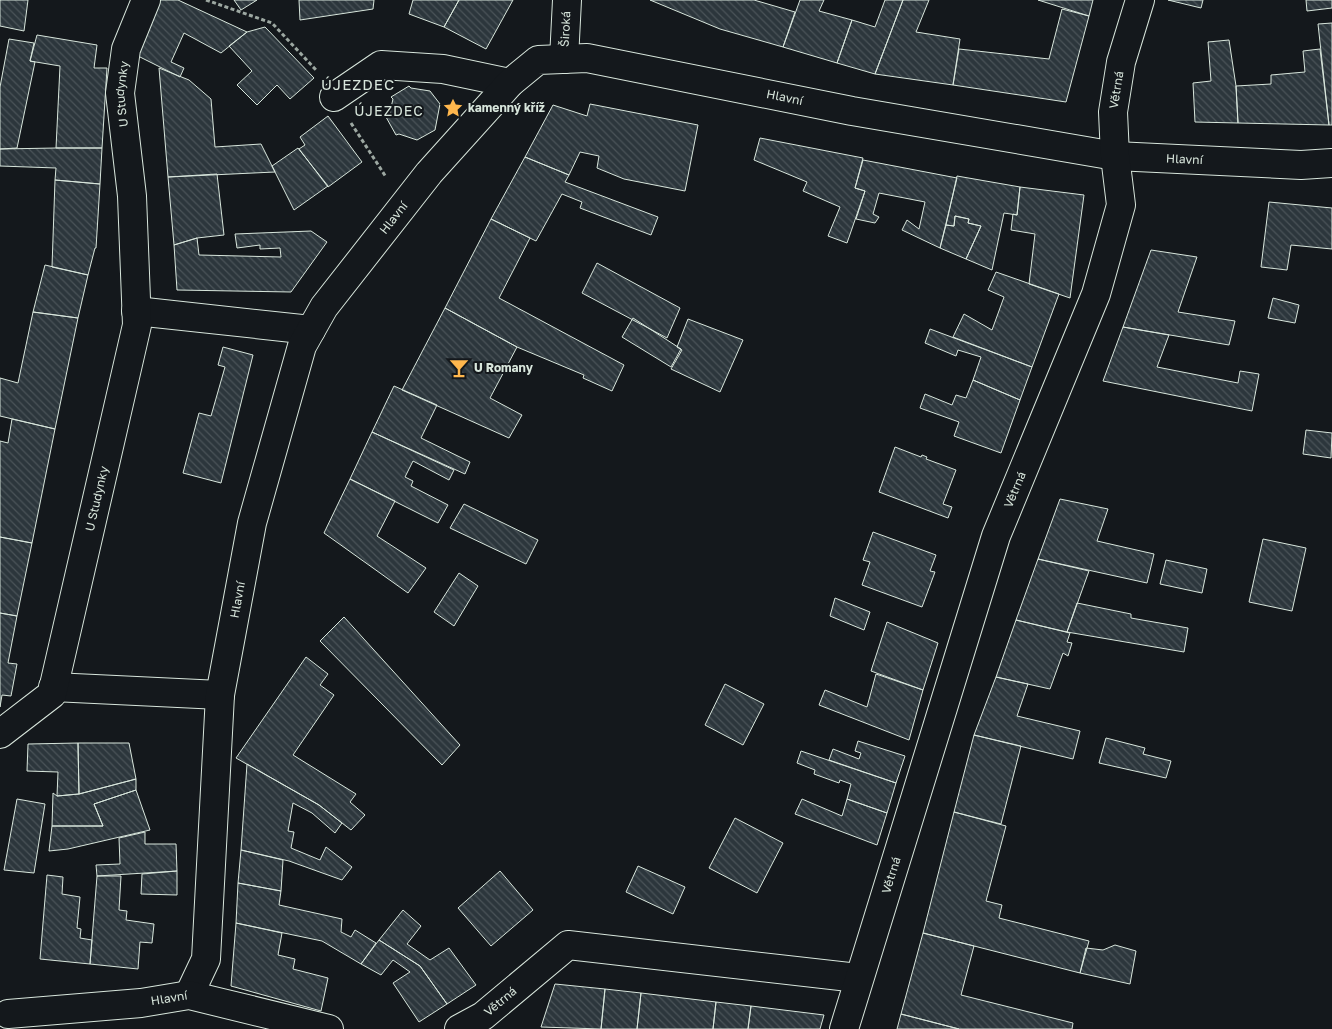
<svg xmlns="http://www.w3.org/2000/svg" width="1332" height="1029" font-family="'Golos Text',sans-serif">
	<defs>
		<pattern id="building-back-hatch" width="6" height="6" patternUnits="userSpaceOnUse" patternTransform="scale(1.25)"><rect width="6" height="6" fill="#2c363c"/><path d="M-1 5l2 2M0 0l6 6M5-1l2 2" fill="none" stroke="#4a5358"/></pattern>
	</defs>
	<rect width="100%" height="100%" fill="#14181c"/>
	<!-- building -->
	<path fill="url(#building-back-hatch)" stroke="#d8e6dc" d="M0,0H28L24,31L0,26Z
		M160,0H178L247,32L221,53L184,33L171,62L184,68L180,77L138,56Z
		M234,0H257L241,10Z
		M299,0H374L373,9L300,20Z
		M413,0H459L444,27L409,14Z
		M459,0H513L486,49L444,27Z
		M650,0H754L795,12L783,47L720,29Z
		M800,0H824L819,11L852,20L837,63L783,47Z
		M885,0H903L875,74L837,63L852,20L875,27Z
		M903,0H929L916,32L960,39L953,85L875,74Z
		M1038,0H1093L1089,16Z
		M1168,0H1203L1201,8Z
		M1306,0H1332V8L1307,11Z
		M1062,9L1089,16L1066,102L953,85L959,49L1049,59Z
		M1332,23V125H1329L1318,24Z
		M265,27L314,78L290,99L277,85L257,105L237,85L252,71L229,46L247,32Z
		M37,35L97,45L94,68H107L102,148H56L60,66L30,61Z
		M9,39L34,43L30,61L35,62L17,148L0,149V87Z
		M1229,40L1236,86L1238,123L1195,122L1193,83L1211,81L1208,42Z
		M1320,49L1329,125L1238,123L1236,86L1271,84V75L1305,72L1303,51Z
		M159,68L189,80L211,99L215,147L261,144L275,172L168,177Z
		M409,86L411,88L430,91L440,104L435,130L417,140L399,134L396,135L386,117L389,116L393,99L391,97Z
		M590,104L698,125L685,191L624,179L597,168L599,156L580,152L569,175L525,157L553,105L587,116Z
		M328,116L362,162L328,187L299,149L305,145L300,137Z
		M760,138L863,158L855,188L865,191L847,243L828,236L840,207L803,191L807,182L754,160Z
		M56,148H102L100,184L55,180L56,168L0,166V149Z
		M298,148L328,186L294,210L272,166Z
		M525,157L569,175L565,182L658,217L651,235L580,208L582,202L562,194L536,241L491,219Z
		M863,160L957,178L940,248L902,230L907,220L919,229L925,202L879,193L873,214L879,217L875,223L856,219L865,191L855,188Z
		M217,174L224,235L197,238L174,245L168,177Z
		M957,176L1020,187L1017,215L1004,213L992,270L966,259L981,226L968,223L969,219L955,216L954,226L946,225Z
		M55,180L100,184L96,248H95L88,275L52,267Z
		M1020,187L1084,195L1070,298L1029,284L1035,234L1011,230L1013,214L1017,215Z
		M1269,202L1332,208V249L1291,245L1287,270L1261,267Z
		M955,216L969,219L968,223L981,226L966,259L940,248L946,225L954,226Z
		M491,219L530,238L499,298L624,365L612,391L583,378L584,375L517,347L445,308Z
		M311,231L327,242L291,292L177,290L174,245L197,238L199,255L281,257L280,248L260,249V245L237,248L235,234Z
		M1151,250L1197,257L1178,312L1235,321L1229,345L1123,327Z
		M597,263L680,308L667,338L582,293Z
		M45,265L88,275L78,318L33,312Z
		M996,272L1059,294L1032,367L953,337L964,314L992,330L1004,297L988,290Z
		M1273,298L1299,305L1295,323L1268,318Z
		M445,308L517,347L490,398L522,415L509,438L402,390Z
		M33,312L78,318L55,429L0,416V378L18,383Z
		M633,318L681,349L671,367L622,337Z
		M688,319L743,340L720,392L671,369L682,350L677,347Z
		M1123,327L1169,335L1157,367L1238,383L1240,371L1259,374L1252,411L1103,381Z
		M930,329L1032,367L1020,400L973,380L981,357L958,350L956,356L925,343Z
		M223,347L253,355L221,483L183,473L199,413L211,416L225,367L218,365Z
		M973,380L1020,400L1001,453L954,436L959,422L920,408L925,394L952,405L956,395L966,398Z
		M394,386L437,405L421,438L470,462L465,474L372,432Z
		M12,419L55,429L32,543L0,537V441L8,443Z
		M1306,430L1332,433L1331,458L1303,454Z
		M372,432L454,470L449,480L413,461L405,477L413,481L411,486L448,505L438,523L350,479Z
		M895,447L921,457L922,455L927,457L926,459L956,470L943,504L952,507L948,518L879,492Z
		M350,479L395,501L377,536L426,568L408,593L324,533Z
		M1060,499L1108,509L1097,541L1154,554L1147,583L1038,559Z
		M464,504L538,540L526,564L450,528Z
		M873,532L936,555L930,571L935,572L922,607L862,585L870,562L863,560Z
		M0,537L32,543L17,616L0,613Z
		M1263,539L1306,548L1292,611L1249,602Z
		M1038,559L1089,571L1067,632L1016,620Z
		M1166,560L1207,569L1202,593L1160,584Z
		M459,573L478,586L454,626L434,612Z
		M835,598L870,612L864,630L830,616Z
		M1077,603L1131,614V618L1188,628L1184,652L1067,632Z
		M0,613L17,616L8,663L17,664L11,696L2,695L0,707Z
		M344,617L460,745L442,765L320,641Z
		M1016,620L1070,633L1067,642L1072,643L1068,656L1063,653L1050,689L996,677Z
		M887,622L938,643L923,690L871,671Z
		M306,657L328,674L320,685L334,695L293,755L356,794L350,802L365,815L351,830L319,805L236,758Z
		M876,674L923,690L909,740L819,705L825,690L867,707Z
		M996,677L1028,684L1017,716L1080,731L1073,759L974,735Z
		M725,684L764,704L743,745L705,725Z
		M974,735L1021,746L1001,824L954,812Z
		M1106,738L1145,748L1143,754L1171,761L1166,778L1099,763Z
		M858,741L905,756L896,783L829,760L833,749L859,759L861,753L855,751Z
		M78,743L79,794L57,796L58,772L27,771L28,744Z
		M78,743H129L136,779L79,794Z
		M801,751L896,783L887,813L847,799L851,784L840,780L839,783L814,774L815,770L797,763Z
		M247,764L319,805L342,823L335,833L312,813L293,803L288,831L294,832L291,848L320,860L326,847L352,867L342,880L289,861L241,850Z
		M136,779V790L94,804L103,826H52L53,793L57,796L79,794Z
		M136,790L150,830L68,849L49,851L52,826H103L94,804Z
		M17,799L45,804L34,873L4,870Z
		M802,799L842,816L847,799L887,813L877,845L795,814Z
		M954,812L1006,826L986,901L1002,905L999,918L1089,941L1080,973L923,933Z
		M735,818L783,843L757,893L709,868Z
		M145,832V844H176L177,871L97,876L96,865L120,864L119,838Z
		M241,850L283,860L281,891L238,883Z
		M638,866L685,887L673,914L626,892Z
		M177,871V895L141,894L142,874Z
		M500,871L533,910L491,946L458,908Z
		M47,875L63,877L62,894L80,897L77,928L81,929L80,938L92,940L90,964L40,959Z
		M97,876H121L119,910L127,911L126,920L154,924L152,943L140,942L138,969L90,964Z
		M238,883L281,891L279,905L342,919L341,932L351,937L355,930L376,943L361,964L322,941L236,923Z
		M403,910L421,926L407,944L430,960L449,948L476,985L447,1004L420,966L379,940Z
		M236,923L282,933L278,955L295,959L293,969L328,978L321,1011L231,986Z
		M923,933L974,946L961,995L1073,1023L1072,1029H959L901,1014Z
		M379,940L420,966L447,1004L419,1022L393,983L410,972L393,960L381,975L361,964Z
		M1115,945L1136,951L1130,984L1080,973L1086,948L1103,950Z
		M555,984L605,989L601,1029L541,1027Z
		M605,989L641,993L637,1029H601Z
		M641,993L716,1002L713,1029H637Z
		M716,1002L751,1006L748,1029H713Z
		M751,1006L824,1015L820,1029H748Z
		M901,1014L959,1029H897Z"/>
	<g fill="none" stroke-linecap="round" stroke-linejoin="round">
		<defs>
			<g id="minor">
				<path id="s1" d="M564,59L567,0"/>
				<path d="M334,97L381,65L443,69L510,83"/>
				<path d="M136,311L311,330"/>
				<path d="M53,687L220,695"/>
				<path id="s2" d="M0,734L52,694L137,325L132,196L120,93L126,49L146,0"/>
				<path id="s3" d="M189,995L206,959L220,695L252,523L302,346L324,307L429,173L510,83L538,60L587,58L852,111L1115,156L1301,165L1332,163"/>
				<path id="s4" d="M8,1014L141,1003L189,995L329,1029"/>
				<path id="s5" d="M459,1029L483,1016L568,945L858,978"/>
				<path id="s6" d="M844,1029L996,536L1096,294L1121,205L1115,156L1113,112L1121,62L1140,0"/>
			</g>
		</defs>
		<!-- minor casing -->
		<use href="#minor" stroke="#d8e6dc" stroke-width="30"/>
		<!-- path -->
		<path stroke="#9da8a2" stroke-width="3" stroke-dasharray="4 2.5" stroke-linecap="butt" d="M206,0L272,23L316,70
			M351,123L386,177"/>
		<!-- minor -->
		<use href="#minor" stroke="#14181c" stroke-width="28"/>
	</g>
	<!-- icons -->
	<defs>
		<symbol id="sight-bare" viewBox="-9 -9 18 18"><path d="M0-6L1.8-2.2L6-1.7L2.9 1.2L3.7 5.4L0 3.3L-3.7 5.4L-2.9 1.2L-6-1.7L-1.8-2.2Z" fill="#ffb74d" stroke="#14181c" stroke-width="2.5" paint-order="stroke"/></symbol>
		<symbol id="bar-bare" viewBox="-9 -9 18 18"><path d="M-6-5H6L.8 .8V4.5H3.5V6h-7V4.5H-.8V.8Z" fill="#ffb74d" stroke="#14181c" stroke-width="2.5" paint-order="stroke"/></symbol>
	</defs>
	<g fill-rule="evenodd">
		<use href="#sight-bare" x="439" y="94" width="28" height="28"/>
		<use href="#bar-bare" x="445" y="354" width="28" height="28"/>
	</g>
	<g text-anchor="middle" stroke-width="4" stroke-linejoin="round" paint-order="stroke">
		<!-- street labels -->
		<g font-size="12" fill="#d8e6dc" stroke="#14181c">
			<text dy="4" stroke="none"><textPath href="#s1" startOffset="30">Široká</textPath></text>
			<text dy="4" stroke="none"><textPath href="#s6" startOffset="986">Větrná</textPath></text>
			<text dy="4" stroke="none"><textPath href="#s2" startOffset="676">U Studynky</textPath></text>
			<text dy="4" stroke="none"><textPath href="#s3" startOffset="1286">Hlavní</textPath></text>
			<text dy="4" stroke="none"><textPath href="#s3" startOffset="1691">Hlavní</textPath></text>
			<text dy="4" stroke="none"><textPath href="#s3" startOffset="821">Hlavní</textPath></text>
			<text dy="4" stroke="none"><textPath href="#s6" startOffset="566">Větrná</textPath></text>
			<text dy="4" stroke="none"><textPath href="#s2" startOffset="266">U Studynky</textPath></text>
			<text dy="4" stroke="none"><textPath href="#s3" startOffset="401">Hlavní</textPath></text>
			<text dy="4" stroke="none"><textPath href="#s6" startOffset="161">Větrná</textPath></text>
			<text dy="4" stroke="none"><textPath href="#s4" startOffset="162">Hlavní</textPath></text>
			<text dy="4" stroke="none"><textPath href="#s5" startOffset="50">Větrná</textPath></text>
		</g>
		<!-- poi labels -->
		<g font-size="12" font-weight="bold" fill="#d8e6dc" stroke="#14181c" text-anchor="start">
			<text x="468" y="112">kamenný kříž</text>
			<text x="474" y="372">U Romany</text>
		</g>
		<!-- neighbourhood labels -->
		<g font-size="14" letter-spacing="1" fill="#d8e6dc" stroke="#14181c">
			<text x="389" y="116">ÚJEZDEC</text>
		</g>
		<!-- quarter labels -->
		<g font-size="15" letter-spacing="1" fill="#d8e6dc" stroke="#14181c">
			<text x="358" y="90">ÚJEZDEC</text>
		</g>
	</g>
</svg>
